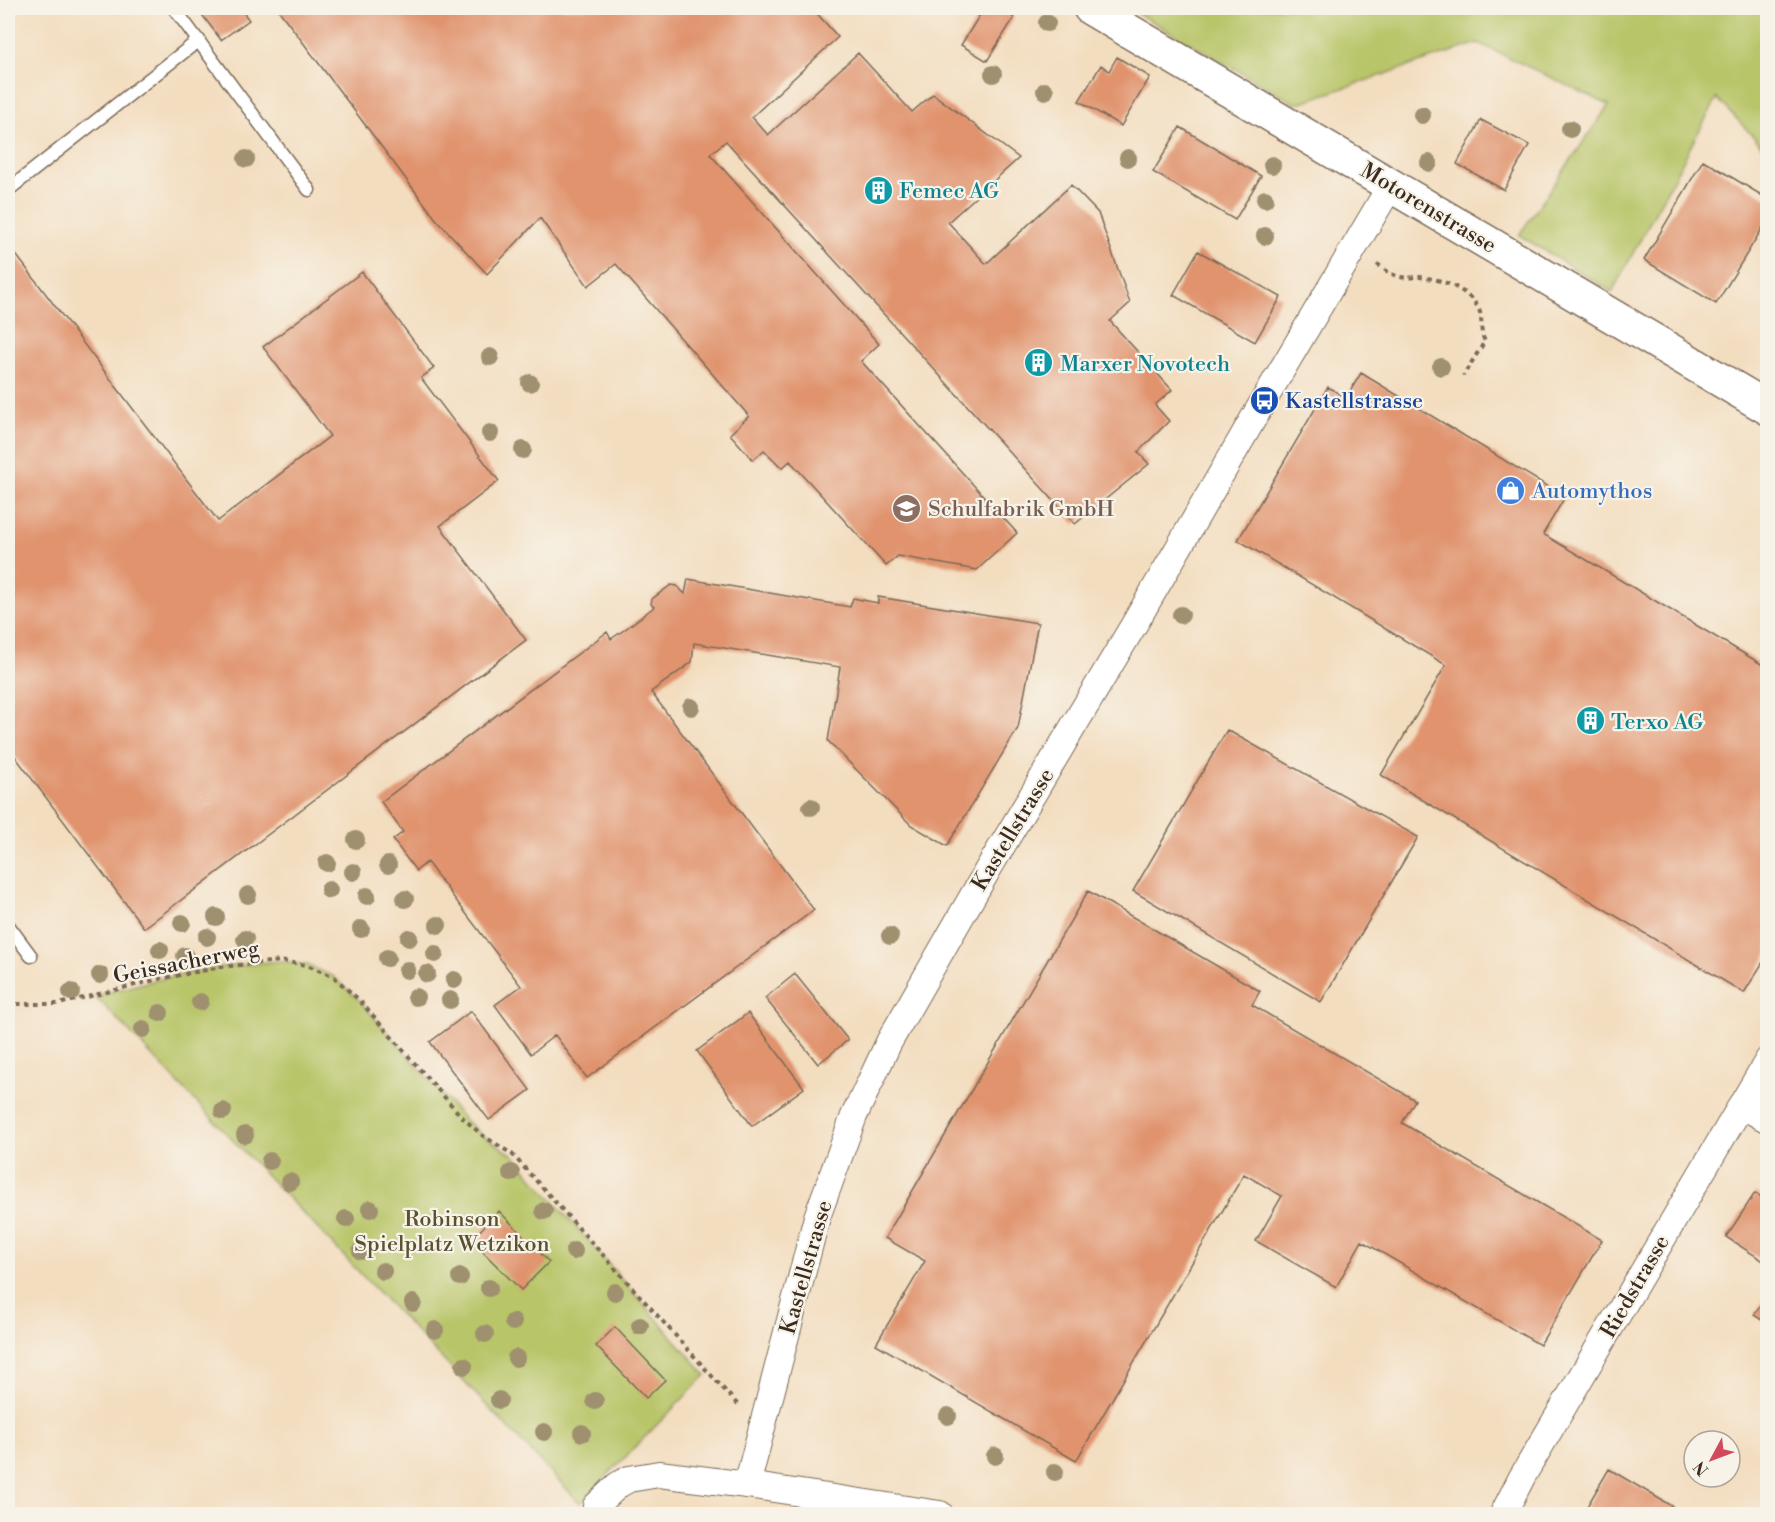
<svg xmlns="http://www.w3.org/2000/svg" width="1775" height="1522" font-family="'Libre Bodoni',serif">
	<rect width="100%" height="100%" fill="#f7f3e8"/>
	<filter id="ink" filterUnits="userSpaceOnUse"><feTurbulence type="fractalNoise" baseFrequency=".0167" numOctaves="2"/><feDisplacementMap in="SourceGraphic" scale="12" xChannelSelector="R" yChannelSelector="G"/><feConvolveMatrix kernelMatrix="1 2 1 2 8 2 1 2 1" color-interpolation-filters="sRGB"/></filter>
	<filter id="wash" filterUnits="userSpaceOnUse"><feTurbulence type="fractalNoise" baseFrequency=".008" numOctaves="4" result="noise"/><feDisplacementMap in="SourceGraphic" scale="24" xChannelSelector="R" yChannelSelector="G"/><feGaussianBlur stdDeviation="1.35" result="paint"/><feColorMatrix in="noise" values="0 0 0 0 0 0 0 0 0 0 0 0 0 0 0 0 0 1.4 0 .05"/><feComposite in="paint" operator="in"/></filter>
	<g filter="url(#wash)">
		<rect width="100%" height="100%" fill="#f3ddbf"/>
		<!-- green -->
		<path fill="#b8c568" stroke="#7a7843" stroke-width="1.5" d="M1128,8H1767V151L1717,98L1612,292L1519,235L1609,105L1478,43L1296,104Z
			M280,961L307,965L334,977L359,1000L462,1117L482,1135L512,1154L706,1375L580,1503L95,996L155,980L221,967Z"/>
		<g id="blocks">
			<!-- building -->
			<path fill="#e0936d" d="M197,8H240L249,20L221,40Z
				M277,8H812L838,37L752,117L768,135L858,53L912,112L933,94L1019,158L948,222L986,264L1071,185L1098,213L1130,303L1110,321L1172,390L1155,405L1169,421L1138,452L1149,464L1075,524L726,141L710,154L879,344L861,361L1017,533L977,570L898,556L886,566L790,461L782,468L764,450L753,460L730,434L749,416L616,264L588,286L540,218L487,274L436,219Z
				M984,8H999L1014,18L987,61L961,45Z
				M1117,57L1150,77L1121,126L1079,101L1101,65L1109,71Z
				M1481,120L1529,145L1504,190L1457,164Z
				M1180,127L1261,176L1235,220L1153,172Z
				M1703,160L1768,199V219L1716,304L1644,260Z
				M8,244L218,521L330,436L263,347L362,272L434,368L421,378L499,481L440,526L526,640L144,928L8,747Z
				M1198,251L1281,297L1255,342L1173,295Z
				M1361,373L1565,497L1543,534L1768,668V954L1744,993L1381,775L1446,665L1238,540L1328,387L1346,398Z
				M688,579L850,607L853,598L878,603V597L1038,623L1018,728L947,846L911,825L828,741L840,667L694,643L692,662L651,692L814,910L587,1078L555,1035L531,1054L495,1005L521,986L427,862L416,871L393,840L403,832L381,802L607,632L611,639L624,630L654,607L651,604L652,599L671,585L677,586L685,594Z
				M1227,730L1418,837L1321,1002L1133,891Z
				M1088,891L1260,991L1252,1005L1415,1100L1402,1123L1602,1240L1540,1345L1362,1241L1336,1287L1256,1241L1282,1196L1244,1174L1076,1461L876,1344L925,1261L885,1238Z
				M795,974L848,1040L818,1064L765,998Z
				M471,1011L530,1090L489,1120L430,1042Z
				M748,1013L804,1088L752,1126L697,1051Z
				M1755,1193L1768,1201V1264L1726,1237Z
				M499,1211L549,1262L521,1290L471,1240Z
				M1768,1294V1324L1754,1315Z
				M615,1327L665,1380L646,1398L596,1346Z
				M1609,1469L1685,1514H1596L1586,1508Z"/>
		</g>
	</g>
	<g filter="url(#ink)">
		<use href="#blocks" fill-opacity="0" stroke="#7b6956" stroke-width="1.5"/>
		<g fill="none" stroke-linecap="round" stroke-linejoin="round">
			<defs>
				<path id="lane" d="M174,8L309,190
					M8,190L199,40
					M8,925L31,956"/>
				<path id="street" d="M1741,1105L1768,1120
					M747,1485L817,1217L854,1116L889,1042L987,871L1135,623L1264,400L1391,185
					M596,1506L618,1485L629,1479L659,1474L747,1485L940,1514
					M1503,1514L1522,1477L1768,1060"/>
				<path id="secondary" d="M1090,8L1768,408"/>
			</defs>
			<!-- lane casing -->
			<use href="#lane" stroke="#7b6956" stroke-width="15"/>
			<!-- street casing -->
			<use href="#street" stroke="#7b6956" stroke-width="28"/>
			<!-- secondary casing -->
			<use href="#secondary" stroke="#7b6956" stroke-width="36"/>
			<!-- path -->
			<path stroke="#7b6956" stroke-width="4" stroke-dasharray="4.5 4.5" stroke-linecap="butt" d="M1377,264C1383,268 1390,274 1397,276C1404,279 1413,277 1420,277C1442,279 1465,288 1477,306C1485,318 1478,330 1485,341L1463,376
				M8,1004H59L155,980L221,967L280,961L307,965L334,977L359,1000L462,1117L482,1135L512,1154L738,1405"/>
			<!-- lane -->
			<use href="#lane" stroke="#fff" stroke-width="12"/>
			<!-- street -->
			<use href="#street" stroke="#fff" stroke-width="26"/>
			<!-- secondary -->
			<use href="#secondary" stroke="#fff" stroke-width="33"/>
		</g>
		<!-- trees -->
		<g fill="#9f9070">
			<circle cx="1047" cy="23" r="9"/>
			<circle cx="993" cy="74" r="9"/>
			<circle cx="1045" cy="91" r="9"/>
			<circle cx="1422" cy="115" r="9"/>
			<circle cx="1570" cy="129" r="9"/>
			<circle cx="1128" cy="158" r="9"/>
			<circle cx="246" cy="159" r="9"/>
			<circle cx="1429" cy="163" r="9"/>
			<circle cx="1272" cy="165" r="9"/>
			<circle cx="1265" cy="199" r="9"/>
			<circle cx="1265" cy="236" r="9"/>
			<circle cx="490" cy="357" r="9"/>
			<circle cx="1441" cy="367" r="9"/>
			<circle cx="530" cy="383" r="9"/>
			<circle cx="490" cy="433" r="9"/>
			<circle cx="523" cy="450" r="9"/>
			<circle cx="1181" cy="615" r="9"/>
			<circle cx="691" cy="707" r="9"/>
			<circle cx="811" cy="807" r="9"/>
			<circle cx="356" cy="840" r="9"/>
			<circle cx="327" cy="863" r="9"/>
			<circle cx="388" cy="865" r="9"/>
			<circle cx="353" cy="872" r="9"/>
			<circle cx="329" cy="890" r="9"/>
			<circle cx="248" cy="895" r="9"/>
			<circle cx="367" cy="896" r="9"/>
			<circle cx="405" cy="899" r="9"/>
			<circle cx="216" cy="917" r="9"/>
			<circle cx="182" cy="923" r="9"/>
			<circle cx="438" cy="925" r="9"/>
			<circle cx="361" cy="929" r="9"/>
			<circle cx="890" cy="936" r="9"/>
			<circle cx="207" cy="937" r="9"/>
			<circle cx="409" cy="938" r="9"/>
			<circle cx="245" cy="939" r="9"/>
			<circle cx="160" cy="950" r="9"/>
			<circle cx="435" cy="954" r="9"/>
			<circle cx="185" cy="956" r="9"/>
			<circle cx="387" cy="958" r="9"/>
			<circle cx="407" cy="970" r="9"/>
			<circle cx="427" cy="974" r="9"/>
			<circle cx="100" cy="975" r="9"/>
			<circle cx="454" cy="980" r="9"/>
			<circle cx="71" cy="992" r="9"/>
			<circle cx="416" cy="997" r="9"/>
			<circle cx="450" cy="1000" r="9"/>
			<circle cx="200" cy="1002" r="9"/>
			<circle cx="160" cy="1013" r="9"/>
			<circle cx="143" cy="1029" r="9"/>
			<circle cx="223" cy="1111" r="9"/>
			<circle cx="245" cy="1135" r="9"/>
			<circle cx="270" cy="1161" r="9"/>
			<circle cx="511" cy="1173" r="9"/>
			<circle cx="290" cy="1182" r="9"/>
			<circle cx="370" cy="1209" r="9"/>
			<circle cx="544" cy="1211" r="9"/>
			<circle cx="346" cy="1219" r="9"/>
			<circle cx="361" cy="1251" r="9"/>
			<circle cx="574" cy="1251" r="9"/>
			<circle cx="383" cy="1271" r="9"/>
			<circle cx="460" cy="1277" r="9"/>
			<circle cx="489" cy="1288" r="9"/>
			<circle cx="615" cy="1292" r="9"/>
			<circle cx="413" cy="1303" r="9"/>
			<circle cx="513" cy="1322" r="9"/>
			<circle cx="640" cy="1326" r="9"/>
			<circle cx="435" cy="1330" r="9"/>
			<circle cx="485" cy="1334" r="9"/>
			<circle cx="516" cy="1358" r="9"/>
			<circle cx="464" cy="1366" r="9"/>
			<circle cx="499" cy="1400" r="9"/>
			<circle cx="595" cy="1401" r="9"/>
			<circle cx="948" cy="1416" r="9"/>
			<circle cx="544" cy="1432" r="9"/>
			<circle cx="582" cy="1433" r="9"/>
			<circle cx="995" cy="1456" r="9"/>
			<circle cx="1055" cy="1472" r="9"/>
		</g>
	</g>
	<!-- icons -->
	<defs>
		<symbol id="building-disc" viewBox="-11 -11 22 22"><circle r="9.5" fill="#0f9aa8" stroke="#f7f3e8"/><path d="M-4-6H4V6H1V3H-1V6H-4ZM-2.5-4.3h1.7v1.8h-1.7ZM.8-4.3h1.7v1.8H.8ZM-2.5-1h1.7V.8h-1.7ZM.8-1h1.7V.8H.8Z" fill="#fff"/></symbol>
		<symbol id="bus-disc" viewBox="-11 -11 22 22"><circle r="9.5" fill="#1a4fb4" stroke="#f7f3e8"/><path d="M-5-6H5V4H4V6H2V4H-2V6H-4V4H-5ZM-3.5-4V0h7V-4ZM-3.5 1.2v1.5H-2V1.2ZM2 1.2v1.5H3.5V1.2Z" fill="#fff"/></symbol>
		<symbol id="shop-disc" viewBox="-11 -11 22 22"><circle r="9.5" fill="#3f7fe0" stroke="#f7f3e8"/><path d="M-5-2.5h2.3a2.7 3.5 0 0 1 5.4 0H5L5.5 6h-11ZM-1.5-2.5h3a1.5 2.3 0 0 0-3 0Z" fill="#fff"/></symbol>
		<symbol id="school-disc" viewBox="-11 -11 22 22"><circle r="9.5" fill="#8d6e63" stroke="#f7f3e8"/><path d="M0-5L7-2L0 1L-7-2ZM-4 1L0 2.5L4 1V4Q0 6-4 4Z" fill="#fff"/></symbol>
	</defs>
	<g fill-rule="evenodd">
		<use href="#building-disc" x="862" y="174" width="33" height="33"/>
		<use href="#building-disc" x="1022" y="346" width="33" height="33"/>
		<use href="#bus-disc" x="1248" y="384" width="33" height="33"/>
		<use href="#shop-disc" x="1494" y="474" width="33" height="33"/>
		<use href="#school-disc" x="890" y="492" width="33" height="33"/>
		<use href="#building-disc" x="1574" y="704" width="33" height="33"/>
	</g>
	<g text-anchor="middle" stroke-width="4.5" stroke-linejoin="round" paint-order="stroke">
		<!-- culture labels -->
		<g font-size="22" fill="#0d838f" stroke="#f7f3e8" text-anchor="start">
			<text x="899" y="198">Femec AG</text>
			<text x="1060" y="371">Marxer Novotech</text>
			<text x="1611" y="729">Terxo AG</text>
		</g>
		<!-- street labels -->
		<g font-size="22" fill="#3b2a1e" stroke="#f7f3e8">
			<text transform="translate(1429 207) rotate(31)" y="8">Motorenstrasse</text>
			<text transform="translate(1012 829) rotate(-59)" y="8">Kastellstrasse</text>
			<text transform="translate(186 961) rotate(-11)" y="8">Geissacherweg</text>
			<text transform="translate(805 1267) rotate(-74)" y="8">Kastellstrasse</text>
			<text transform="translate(1634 1286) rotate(-60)" y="8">Riedstrasse</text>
		</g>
		<!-- transit labels -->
		<g font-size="22" fill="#164399" stroke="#f7f3e8" text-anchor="start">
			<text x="1285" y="408">Kastellstrasse</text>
		</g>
		<!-- shop labels -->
		<g font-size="22" fill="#366cbe" stroke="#f7f3e8" text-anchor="start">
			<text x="1532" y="498">Automythos</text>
		</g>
		<!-- education labels -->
		<g font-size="22" fill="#785e54" stroke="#f7f3e8" text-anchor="start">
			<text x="928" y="516">Schulfabrik GmbH</text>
		</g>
		<!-- park labels -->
		<g font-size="22" fill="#5a5130" stroke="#f7f3e8">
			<text x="452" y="1226">Robinson<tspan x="452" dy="25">Spielplatz Wetzikon</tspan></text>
		</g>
	</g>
	<!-- margin -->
	<rect width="1775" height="1522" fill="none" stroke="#f7f3e8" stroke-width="30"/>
	<!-- north arrow -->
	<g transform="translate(1712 1459) rotate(229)"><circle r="28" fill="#f7f3e8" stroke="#aca397" stroke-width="1.5"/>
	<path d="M0-4.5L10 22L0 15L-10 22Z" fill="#d1495b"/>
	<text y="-9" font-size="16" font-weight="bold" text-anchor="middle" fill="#3b2a1e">N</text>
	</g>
</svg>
